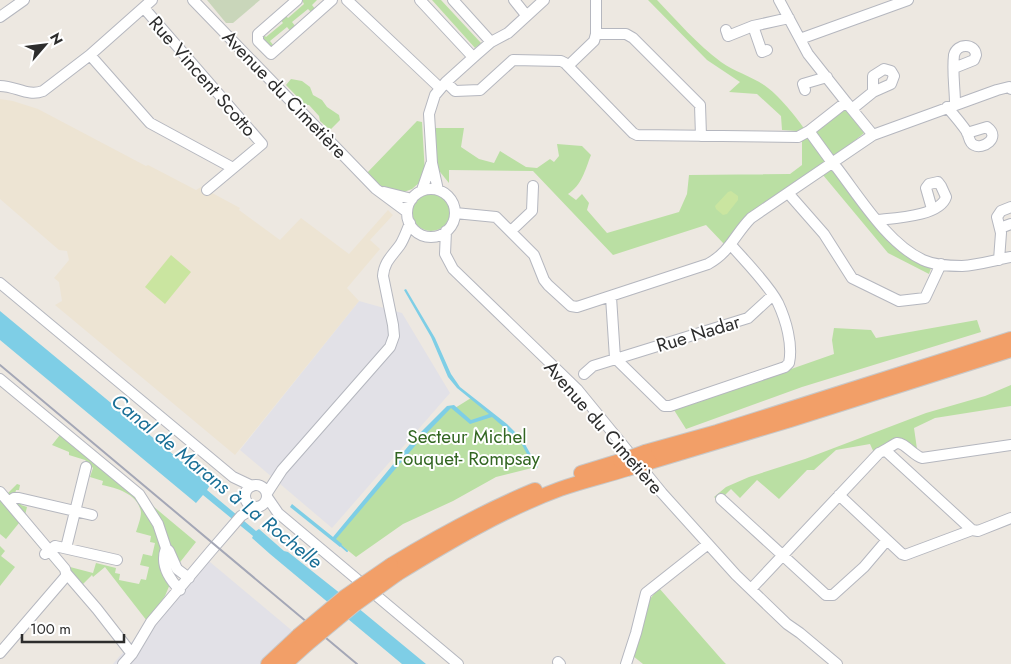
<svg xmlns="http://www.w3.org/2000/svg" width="1011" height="664" font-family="Jost,sans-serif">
	<rect width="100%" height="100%" fill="#ede8e1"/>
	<!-- industrial -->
	<path fill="#e2e1e7" d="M359,301L402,313L450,393L332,528L240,450Z
		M204,557L296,634L262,664H113Z"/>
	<!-- education -->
	<path fill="#ede4d3" d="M0,99L13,101L38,109L146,166L148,165L196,190L201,187L240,208L239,210L280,240L301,218L349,254L388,210L393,215L370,240L380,249L347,288L359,301L235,455L55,305L62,301L59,282L54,278L69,260L67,251L59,250L0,199Z"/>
	<!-- green -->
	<path fill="#badfa3" d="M302,0H317L312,5L316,10L312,13L308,9L292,22L296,27L291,32L287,27L270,41L274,46L273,48C266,44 263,41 262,33L266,37L283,23L280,19L285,15L288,18L304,4Z
		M432,0H441L481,43L475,48Z
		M648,0H657C677,21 697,44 721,62C735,72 754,77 768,88C779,96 802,123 808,135L876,222L932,265L929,274L888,253L818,169L750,214L724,244L706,225L613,255L533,171L449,170V183L436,167L434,128H464L461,147L479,159L494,163L500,151L526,167L537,168L550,159L554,162L559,156L557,144L582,146L591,155C585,170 582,185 568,194L576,200L582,194L589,203L587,210L607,233L679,212L687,194L689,175L790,174L802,165V140L797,131L782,130L781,116L757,94L729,92L740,82L707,60Z
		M291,79L302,81L310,87L313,95L322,100L327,107L339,115L340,120L330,130L320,121L319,116L309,105H305L286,85Z
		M845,109L864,133L836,156L833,155L816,133L817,131Z
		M417,121L422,122L425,174L420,182L412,189L404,192L377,187L365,175Z
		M412 212a19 19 0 1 1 38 0a19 19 0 1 1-38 0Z
		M977,320L981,332L802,387L686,429L674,410L834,354L832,340L834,328L871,330L876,338Z
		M1011,385V406L935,418L914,428L917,449L926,458L901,444L875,455L870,444L836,450L814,470H807L779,499L757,480L740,498L731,489L719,501L714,497L726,487L749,477L805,459L926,413L985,396Z
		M471,398L486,409L521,440L536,467L496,477L453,501L403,524L356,557L334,539L418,438L449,408H455Z
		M63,431L196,542L177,566L169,551L170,584L165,596L147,621L105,567L93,577L92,575L79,588L61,573L19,523L6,539L0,534V492L5,496L17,484L20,485L19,490H16L14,498L23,499L21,505L27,507L24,519L55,550L70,567L93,573L96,563L116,568L115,573L120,574L119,580L139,584L141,579L146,580L149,567L140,565L143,554L152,556L155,543L150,542L151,536L136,532C138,526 141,518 141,512C138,494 117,488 102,485L103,481L90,477L93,468L85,460L69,455V452L52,445Z
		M0,546L5,551L1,556L15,567L0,586Z
		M659,588L723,661L726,664H643L633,656L650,599Z"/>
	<!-- cemetery -->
	<path fill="#c9d6ba" d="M207,0H260L233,23H226Z"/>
	<!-- pitch -->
	<path fill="#cae5a0" d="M731,191L738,196V200L727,214L723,215L716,209L715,206L728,192Z
		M171,255L191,272L165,304L145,287Z"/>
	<!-- water -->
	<path fill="#7ecee6" d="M406,289L435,338L451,374L460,387L507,424L522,439L538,467L535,469L520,441L492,417L470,424L451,408L420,440L336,539L342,544L340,547L290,507L292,504L333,537L415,438L447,406L454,405L471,420L489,414L457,388L448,377L431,337L404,290Z
		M0,311L210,485L207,490L256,531L259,529L284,551L288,552L346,598L426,664H402L270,554L252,538L253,536L203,495L196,503L0,340Z"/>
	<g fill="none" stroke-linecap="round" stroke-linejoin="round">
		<!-- stream -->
		<path stroke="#7ecee6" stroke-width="2" d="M339,544L347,551"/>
		<defs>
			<path id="minor" d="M193,0L376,189L407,212
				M297,0L258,34V41L271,54L332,0
				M347,0L440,88
				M420,0L473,57
				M453,0L491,42
				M514,0L526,15
				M779,0L808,54L846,102
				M144,8L262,144L207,190
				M0,17L24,0
				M753,26L762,52L767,50
				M726,30L728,36L753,26L789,18
				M596,34H626L633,38L700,105L701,136
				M800,39L908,0
				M90,55L150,123L233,168
				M568,66L594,41L596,34V0
				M954,68L974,60L976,55C975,43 957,43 954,55C952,71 955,89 955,104
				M446,82L455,91L480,90L513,60L561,61L565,63L633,133L637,135L798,137L809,131
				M0,86C16,86 28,97 43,91L90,55L152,0
				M805,90L803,84L827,77
				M947,107C954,115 961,123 967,132C969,136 969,143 974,145C982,150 1002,138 987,127L967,133
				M852,109L873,92L891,84L894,76L891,71L884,69L873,76V92
				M873,135L997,90L1009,87L1011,89
				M407 213a24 24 0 1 1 48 0a24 24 0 1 1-48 0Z
				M422,190L431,164
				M438,190L432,163L429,114L435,95L446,82L476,55L491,42L508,33L544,0
				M384,192L412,199
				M788,193L824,234L852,278L899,301L925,298L941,264
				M455,213L496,217L534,255L544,280L548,285L571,306L577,307L708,264C730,252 735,234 751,218L873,135L846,102L809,131L833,164L837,168C860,198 888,244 923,260C934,265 950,266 962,266C978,265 995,260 1011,257
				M878,220C896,218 940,216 946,197L941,186L938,182L929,184L926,188L932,209
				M1000,228L1011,224
				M446,231L445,254L453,269L577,389L662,493L736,575L787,624L800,633L837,664
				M511,231L532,211L533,186
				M999,260L1001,233L997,217L1001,211L1011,207
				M0,283L233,477L252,486
				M611,297L615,358L664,406H670L785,367L789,363C793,345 786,320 778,303C769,285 745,261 731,245
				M584,374L593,366L748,318L773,295
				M0,379L139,494L158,524L166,548L169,551L177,569L189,578
				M886,451L972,530L978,531L1011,518
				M245 496a11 11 0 1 1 22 0a11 11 0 1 1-22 0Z
				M0,492L65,569L66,573L97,609L132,654
				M267,493L282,470L390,347L394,336L393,325L383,276C384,262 392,256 400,245C404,239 407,230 410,223
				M839,495L902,554L905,555L972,530
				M267,497L278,513L458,664
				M721,499L826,595H833L864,567L887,540
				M10,501L14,498H19L92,515
				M66,548L86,467
				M166,548C160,564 168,578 180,590
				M45,554L55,546L117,560
				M752,588L879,453C884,451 894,444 897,443C904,442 914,456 922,458L1011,445
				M0,653L67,575
				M558,662L560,664
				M123,664L132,654L151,622L210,552L241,516L255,507
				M626,664L636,633L646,593L708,544"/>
			<path id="highway" d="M645,452L717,432L1011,339
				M650,462L790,420L1011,350
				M581,473L620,461
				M391,565C437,537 484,511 535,490
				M397,574C449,542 503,510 560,489C582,481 605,476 627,469
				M268,664L298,636
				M285,664L307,644"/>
		</defs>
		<!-- minor casing -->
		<use href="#minor" stroke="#b5b7bf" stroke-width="12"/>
		<!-- highway casing -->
		<use href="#highway" stroke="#c8c8c8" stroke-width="16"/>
		<!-- minor -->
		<use href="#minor" stroke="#fff" stroke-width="10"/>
		<!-- highway -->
		<use href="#highway" stroke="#f29f68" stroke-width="14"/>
		<!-- rail -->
		<path stroke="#a4a7b6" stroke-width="2" d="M0,365L357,664"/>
		<defs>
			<path id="highway-bridge" d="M620,461L645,452
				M627,469L650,462
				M298,636L346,596L391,565
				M307,644L354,605L397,574"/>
		</defs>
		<!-- highway-bridge casing -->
		<use href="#highway-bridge" stroke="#c8c8c8" stroke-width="16" stroke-linecap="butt"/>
		<!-- highway-bridge -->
		<use href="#highway-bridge" stroke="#f29f68" stroke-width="14"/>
	</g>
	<g text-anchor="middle" stroke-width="4" stroke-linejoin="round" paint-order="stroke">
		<!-- street labels -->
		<g font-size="19" fill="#2d2d2d" stroke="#fff">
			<text transform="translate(203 76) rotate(49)" y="7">Rue Vincent Scotto</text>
			<text transform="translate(285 94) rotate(46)" y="7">Avenue du Cimetière</text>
			<text transform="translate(698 333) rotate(-17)" y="7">Rue Nadar</text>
			<text transform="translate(604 427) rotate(49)" y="7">Avenue du Cimetière</text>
		</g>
		<!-- park labels -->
		<g font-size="19" fill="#326621" stroke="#fff">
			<text x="467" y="443">Secteur Michel<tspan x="467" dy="22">Fouquet- Rompsay</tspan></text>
		</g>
		<!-- water labels -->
		<g font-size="20" font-style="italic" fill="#196f96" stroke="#fff">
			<text transform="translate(217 481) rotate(39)" y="7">Canal de Marans à La Rochelle</text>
		</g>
	</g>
	<!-- north arrow -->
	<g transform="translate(45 45) rotate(62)" stroke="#ffffff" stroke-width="4" paint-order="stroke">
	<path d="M0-4L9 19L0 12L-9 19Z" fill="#2d2d2d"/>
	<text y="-8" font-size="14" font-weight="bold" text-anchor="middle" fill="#2d2d2d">N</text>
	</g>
	<!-- scale -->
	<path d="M22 634v8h102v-8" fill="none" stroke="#2d2d2d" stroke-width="2.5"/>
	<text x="30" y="634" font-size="15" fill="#2d2d2d" stroke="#ffffff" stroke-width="4" paint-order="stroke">100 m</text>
</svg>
